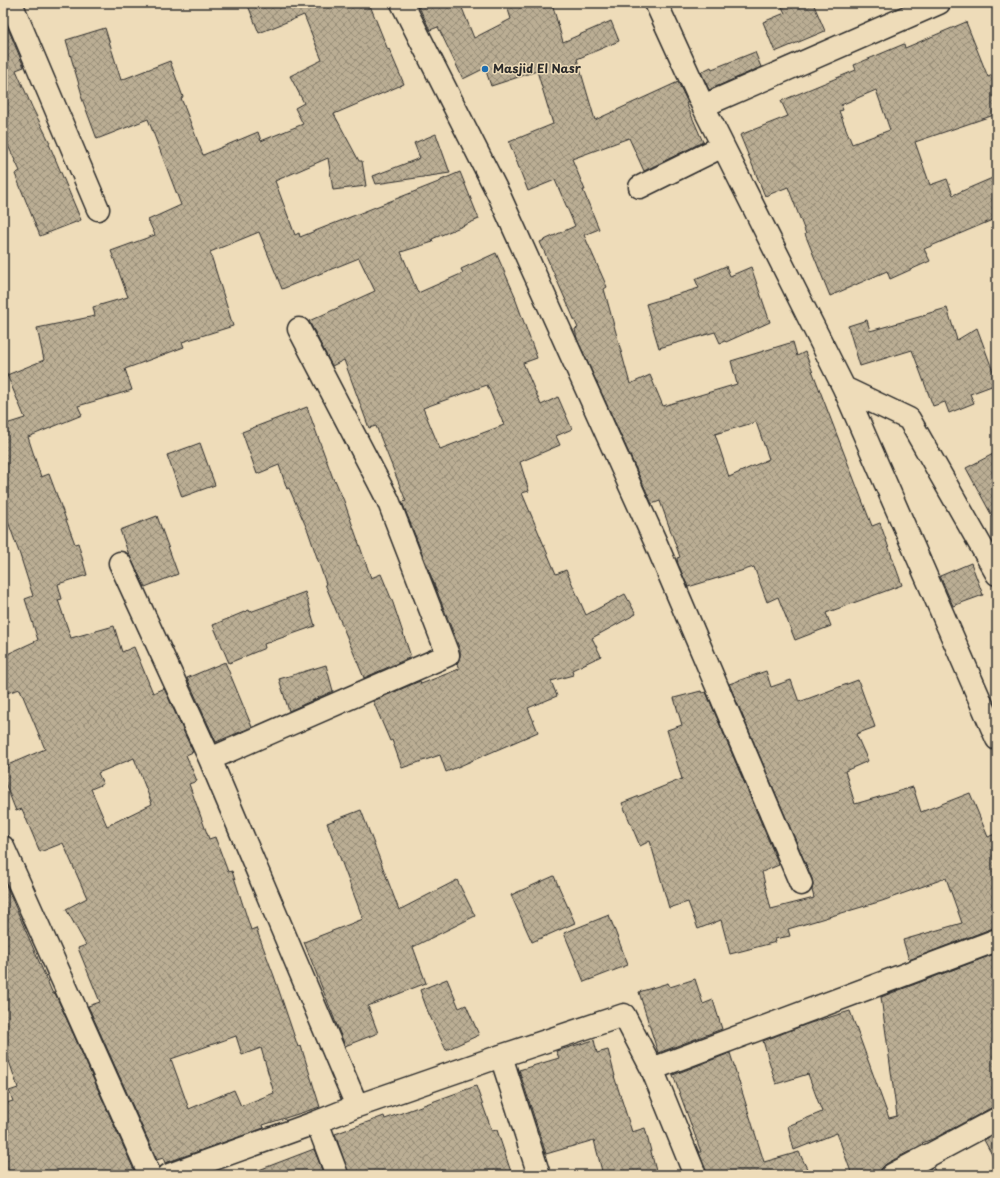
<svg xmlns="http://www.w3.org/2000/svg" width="1000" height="1178" font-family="'Playpen Sans',sans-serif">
	<defs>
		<pattern id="building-cross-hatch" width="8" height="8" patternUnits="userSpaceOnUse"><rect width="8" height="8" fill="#bbae94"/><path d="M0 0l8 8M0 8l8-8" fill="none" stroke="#988e79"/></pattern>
	</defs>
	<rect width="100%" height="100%" fill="#eedcb9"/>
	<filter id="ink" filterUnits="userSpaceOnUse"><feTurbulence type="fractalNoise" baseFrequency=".025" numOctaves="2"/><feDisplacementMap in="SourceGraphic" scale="8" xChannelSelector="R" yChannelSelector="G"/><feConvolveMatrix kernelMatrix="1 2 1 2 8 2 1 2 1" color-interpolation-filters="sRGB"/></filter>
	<g filter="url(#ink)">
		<!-- building -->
		<path fill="url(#building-cross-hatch)" stroke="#2b2b2b" fill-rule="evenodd" d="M247,3H369L388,50L389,49L404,84L334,114L359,161H362L366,186L333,190L328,158L275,181L295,235L299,233L300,237L441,181V180L460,172L479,219L432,239L433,242L401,252L418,293L463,273L461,269L496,253L516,298H515L537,358L523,363L541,405L558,397L572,429L556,436L560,445L520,462L529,491L522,493L556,574L566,570L586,615L625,594L636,614L592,638L601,656L572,670L573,675L551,681L557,696L528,708L538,732L446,772L440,755L402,768L392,740L390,741L373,701L420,681L421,684L459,669L457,664L460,656V650L402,502L406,501L376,426L369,428L344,360L332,366L309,321L375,291L359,258L282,289L259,232L210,252L233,326L182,342L184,347L125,369L132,390L78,406L82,415L28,437L41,477L49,474L75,544L78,543L87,575L58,584L62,599L58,600L71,638L114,626L122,652L134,647L153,693L164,688L193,752L186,755L197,781L189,784L209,839L215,837L228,872L232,871L251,930L256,928L274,976L298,1047L301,1046L320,1107L263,1125L264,1128L165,1163L163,1158L157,1160L88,1006L100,1002L78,948L86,945L66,909L87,898L63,843L40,852L22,809L16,811L3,778V767L45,749L20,689L3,694V656L38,640L25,599L33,596L20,555L6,516H3V425L25,418L7,375L44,360L37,328L95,316L93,307L128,297L111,251L155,235L148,220L181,205L148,119L97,139L81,96L82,95L66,40L105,28L121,80L170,61L183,97L181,98L203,155L258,132L261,141L303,124L295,108L304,103L290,76L322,60L304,15L259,33ZM487,385L504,425L440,449L423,408ZM134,758L152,804L107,826L91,789L103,784L98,773ZM236,1036L242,1055L261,1048L274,1093L241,1106L234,1090L189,1109L171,1059Z
			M417,3H460L474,38L511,19L506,3H552L563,42L611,21L619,41L577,59L595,120L678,82L688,103H686L703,142L644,171L629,138L572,159L585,190H583L599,229L584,235L607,287L604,289L630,384L650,375L663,406L737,384L731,361L793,342L797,356L805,352L872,526L880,523L902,585L826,613L831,626L795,640L778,597L767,602L754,567L688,587L678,564L677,558L680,557L660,501L652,504L577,339L575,329L578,328L540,242L575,226L555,180L528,191L509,142L553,124L537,71L491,86L485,68L463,79L438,27L430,30ZM756,422L769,459L729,477L715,434Z
			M780,3H813L825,31L775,52L763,22L785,13Z
			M3,16L24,67L16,70L32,107L50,143L49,144L81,220L40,236L15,174L20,171L3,135Z
			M966,22L988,77L997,73V114L915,142L930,185L947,179L953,195L997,176V218L924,249L930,261L890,279L887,271L830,296L805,234H806L788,187L765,196L740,135L788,116L781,101L856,70L854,65L904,44L905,48ZM876,90L890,130L852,144L839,111L843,110L841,105Z
			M755,52L761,67L709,90L701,72L711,67L712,69Z
			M436,134L450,173L376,184L373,176L420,158L414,143Z
			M726,266L730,276L751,267L770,322L726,342L725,341L720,343L715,332L659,348L646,304L699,288L695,279Z
			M947,308L957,340L977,328L997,382V384L970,394L974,403L949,413L945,402L933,406L912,350L860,366L848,326L867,320L870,331L926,315V314Z
			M307,407L334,481L335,480L344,501L371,578L381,574L393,603L411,657L364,678L325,584H326L308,531L289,488L287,489L279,465L257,474L242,432Z
			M200,443L215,485L182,497L167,455Z
			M997,452V525L966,468Z
			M157,516L178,574L145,587L129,555L120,530Z
			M971,563L983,595L953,606L940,576Z
			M305,592L315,626L264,644L265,648L229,663L213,625L249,610L250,612Z
			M225,662L252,727L216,742L187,678Z
			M326,665L333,691L289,711L279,679Z
			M766,671L771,687L791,680L799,702L858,680L875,727L856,734L868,761L845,771L855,804L913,787L921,812L970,793L988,837L997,833V928H993L909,960L903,940L962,923L946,878L882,901L788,929L790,936L775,939L776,942L730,954L721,920L698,929L688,902L669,908L650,841L640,846L622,803L682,779L667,730L682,725L674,698L701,691L702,693L706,692L779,865L762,872L771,909L814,898L812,890L813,885L812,879L729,684Z
			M361,810L399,910L457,880L475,916L413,947L426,983L368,1006L378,1033L345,1046L304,942L363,919L327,823Z
			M554,876L575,923L532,942L511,895Z
			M3,878L53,994L55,993L134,1170L121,1175H3V1104L13,1101L9,1091L18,1088L3,1043Z
			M609,915L628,965L584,982L564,933Z
			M997,953V1107L991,1108L935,1138L922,1143L923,1144L886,1164L881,1169L880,1175H852L837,1133L794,1150L788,1126L822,1112L808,1074L776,1084L763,1041L807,1024L850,1011L889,1118L897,1116L881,997Z
			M447,979L459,1008L466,1005L479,1035L446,1050L428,1012L420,990Z
			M695,979L703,1004L713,1000L722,1029L658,1053L639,992L668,983L670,987Z
			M594,1040L597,1053L608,1050L615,1076H614L632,1132L645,1128L657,1175H603L594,1140L546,1154L519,1070L559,1058L556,1051Z
			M730,1053L764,1162L799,1152L810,1175H707L699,1152H701L673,1075Z
			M476,1086L492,1131L497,1130L512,1175H349L335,1134L384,1116L385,1119Z
			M997,1133V1164L984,1140Z
			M314,1149L324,1175H251V1173Z
			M933,1167L937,1175H919Z"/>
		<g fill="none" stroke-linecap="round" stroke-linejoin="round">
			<defs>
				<path id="street" d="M11,3L98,209
					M402,3L499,195L655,541L801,884
					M656,3L703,106L844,388L997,739
					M703,106L939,3
					M640,187L723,146
					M844,388L909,419L997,574
					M120,563L210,759L357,1106
					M210,759L448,655L388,500L299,329
					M3,847L150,1175
					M501,1056L539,1175
					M652,1069L997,940
					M317,1122L337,1175
					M169,1175L317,1122L357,1106L501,1056L624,1015L652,1069L695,1175
					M892,1175L997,1119"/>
			</defs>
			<!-- street casing -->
			<use href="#street" stroke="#2b2b2b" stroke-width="25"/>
			<!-- street -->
			<use href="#street" stroke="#eedcb9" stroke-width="22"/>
		</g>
	</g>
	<!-- markers -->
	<circle fill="#1f6fb2" stroke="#eedcb9" stroke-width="1.5" cx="485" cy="69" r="4"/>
	<g text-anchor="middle" stroke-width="3" stroke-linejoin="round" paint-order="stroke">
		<!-- poi labels -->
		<g font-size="12" font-weight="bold" fill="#2b2b2b" stroke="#eedcb9" text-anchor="start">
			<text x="493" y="73">Masjid El Nasr</text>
		</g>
	</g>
	<!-- margin -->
	<rect width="1000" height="1178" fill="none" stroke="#eedcb9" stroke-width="16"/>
	<rect x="8" y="8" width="984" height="1162" fill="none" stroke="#2b2b2b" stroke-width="1.5" filter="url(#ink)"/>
</svg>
